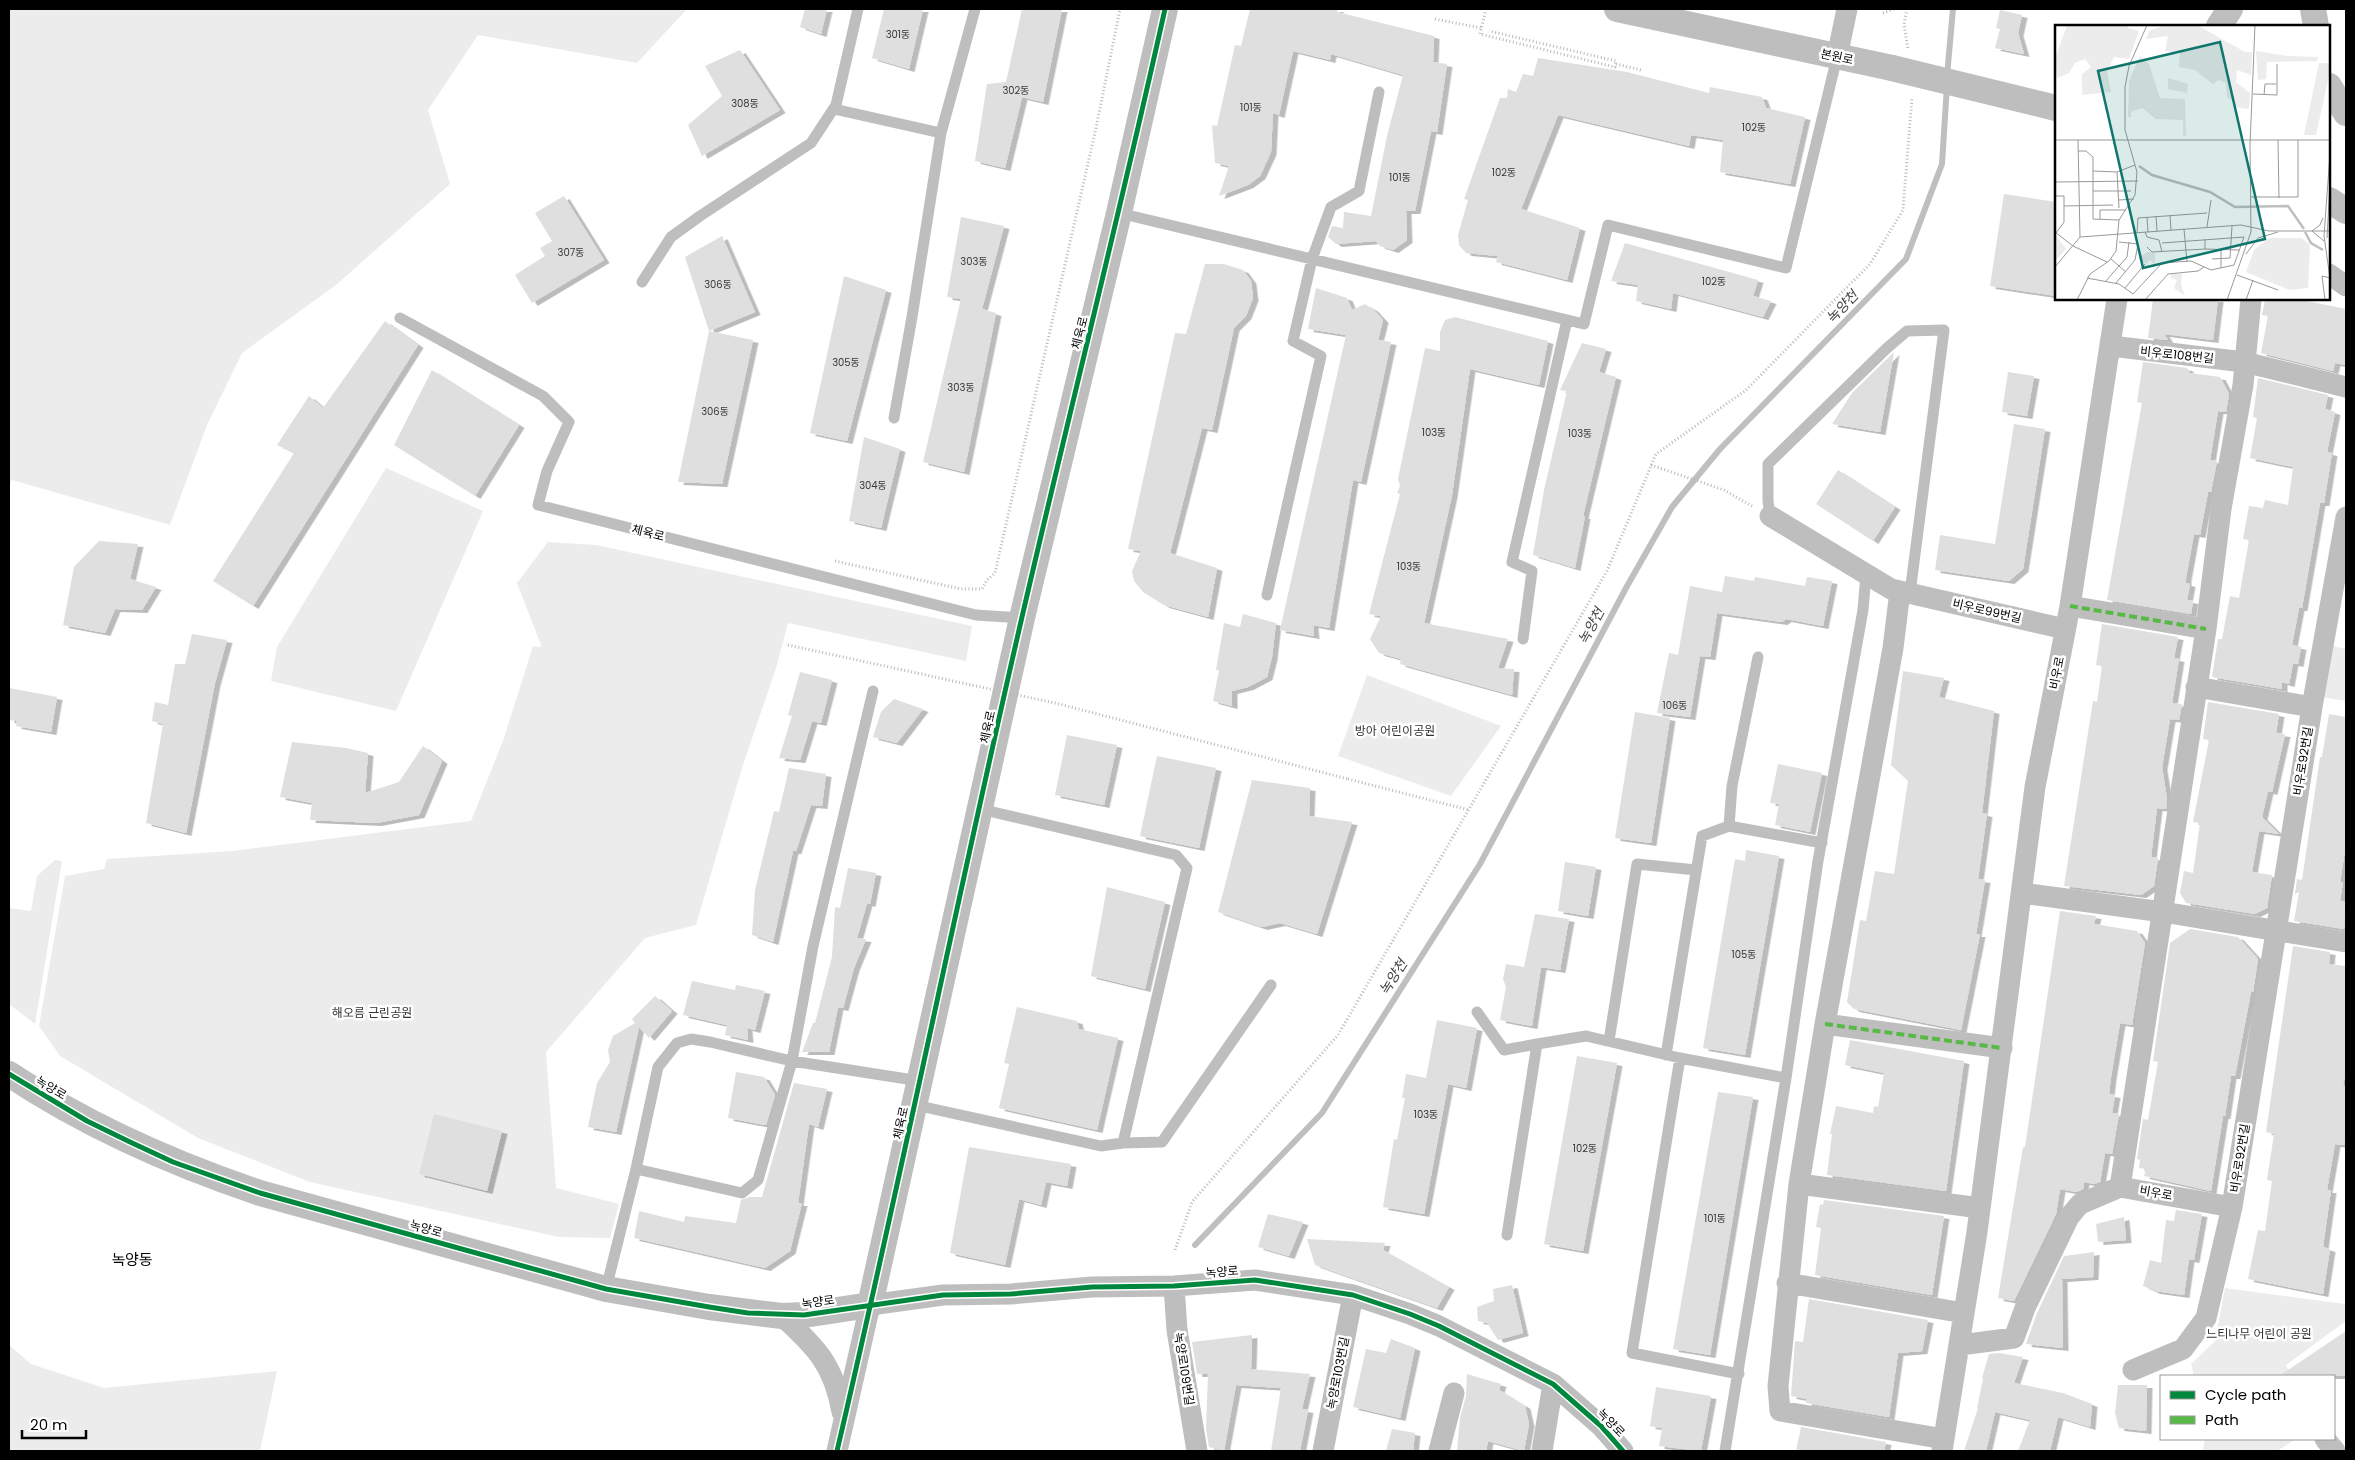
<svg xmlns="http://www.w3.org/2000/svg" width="2355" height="1460" font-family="Poppins,'Noto Sans KR',sans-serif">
	<defs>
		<filter id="shadow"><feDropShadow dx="5.5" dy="3" stdDeviation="0" flood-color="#0004"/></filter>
	</defs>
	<rect width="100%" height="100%" fill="#fff"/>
	<!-- green -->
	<path fill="#ececec" d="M9,9H687L637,63L478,35L428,110L450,184L336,285L242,353L207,425L170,525L12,480L9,485Z
		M386,468L483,511L396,711L271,681L277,647Z
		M548,542L596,545L972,626L966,661L788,623L777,665L742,768L696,925L645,938L546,1052L556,1188L619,1204L610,1238L559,1237L310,1182L198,1138L60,1056L39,1026L65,876L104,869L107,859L232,851L471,821L504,738L533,646L540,647L541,645L517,583Z
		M2328,645L2346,649V701L2320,697Z
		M1367,675L1501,726L1451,796L1338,756Z
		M55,860L62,861L35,1024L9,1004V908L31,911L37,876Z
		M2225,1288L2345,1304L2346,1321L2286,1365L2292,1376H2194L2191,1364L2215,1341Z
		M9,1345L31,1364L104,1388L277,1371L260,1451H9Z
		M2205,1439H2296L2277,1451H2203Z"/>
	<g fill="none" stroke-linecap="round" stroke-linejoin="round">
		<!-- stream -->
		<path stroke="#bfbfbf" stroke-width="6" d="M1947,76L1953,9
			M1195,1245L1322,1113L1480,864L1626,588L1672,507L1720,449L1906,259L1942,164L1947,86"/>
	</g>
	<!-- building -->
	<path fill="#dfdfdf" filter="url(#shadow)" d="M805,9H827L821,34L800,27Z
		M884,9H923L909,69L872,58Z
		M1022,9H1062L1043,102L1022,97L1005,168L975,161L987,84L1006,82Z
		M1250,9H1338L1337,12L1434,36L1433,62L1447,64L1437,132L1431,131L1415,211H1406L1407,240L1393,250L1380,246L1376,241L1336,244L1328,237L1332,226L1343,228L1344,212L1371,216L1387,136L1403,75L1331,54L1330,60L1293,51L1279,115L1273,113L1271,152L1260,176L1248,185L1219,196L1229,166L1215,163L1212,125L1217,126L1235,45L1241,46Z
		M2000,10L2022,15L2018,33L2024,54L1995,48L2000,29L1996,28Z
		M740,50L780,110L702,156L688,125L722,96L705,66Z
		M1538,58L1627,72L1709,93L1710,87L1762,97L1766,108L1805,117L1790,184L1720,172L1723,140L1691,135L1689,146L1558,115L1521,209L1580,228L1567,280L1496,262L1498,256L1466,253L1459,245L1458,235L1468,200L1464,199L1500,98H1507L1508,89L1516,92L1523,74L1533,76Z
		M2004,194L2056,202V296L1990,286Z
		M564,196L604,260L532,303L515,275L545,256L540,248L552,241L535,213Z
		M961,217L1004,226L982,309L996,313L964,472L923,462L961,299L947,297Z
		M722,236L755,312L709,331L685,257Z
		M1625,243L1758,280L1753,296L1771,301L1763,317L1673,293L1671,309L1636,301L1638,285L1611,281Z
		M1205,264H1224L1243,270L1251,281L1253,298L1246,316L1234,328L1212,430L1202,428L1170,553L1217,568L1208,617L1164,605L1143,592L1134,581L1132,571L1141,551L1128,549L1175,333L1186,334Z
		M844,276L886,290L847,441L810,433Z
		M1316,288L1347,298L1352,310L1365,304L1373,309L1383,320L1378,340L1391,342L1361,482L1353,480L1329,628L1313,625L1314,636L1280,630L1346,335L1308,329Z
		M2153,299H2218L2213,340L2164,334L2168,340L2148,338Z
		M2265,299H2308L2307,301L2346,309V365L2335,363L2333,371L2261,353L2268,316L2262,315Z
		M1455,317L1548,341L1539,385L1470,369L1452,495L1424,623L1508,639L1498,668L1514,669L1512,695L1400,664L1401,659L1379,653L1370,639L1381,616L1369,614L1400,494L1397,493L1400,486L1398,479L1425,348L1440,351V332L1445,320Z
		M385,321L418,345L253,606L213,581L294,453L277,445L309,396L323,408Z
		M709,331L753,340L722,484L678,482Z
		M1582,343L1606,349L1599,372L1616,377L1583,516H1585L1575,568L1533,555L1544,490L1567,391L1560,390Z
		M1894,352L1880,432L1832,424L1852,393Z
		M2143,362L2187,368L2190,373L2220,377L2229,394L2226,412L2218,411L2210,460L2217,461L2211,492H2208L2200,535L2194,534L2186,578V583L2190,584L2187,600L2193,601L2191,614L2107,600L2142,403L2137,402Z
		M432,370L519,425L475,496L394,445Z
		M2008,372L2034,376L2027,416L2002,412Z
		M2258,378L2328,395L2325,409L2335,412L2327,452L2332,453L2324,503H2320L2302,608H2299L2292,645L2301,647L2298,664L2293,663L2289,684L2282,682V689L2212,677L2218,639H2222L2230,596L2239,598L2249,540L2243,539L2249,506L2263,508L2265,500L2288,505L2293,467L2250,458L2257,418L2253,417Z
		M2014,424L2045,429L2023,569L2009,581L1935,570L1940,535L1995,544Z
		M864,437L900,449L881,528L849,521Z
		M1838,470L1895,507L1873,541L1816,504Z
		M99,541L138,544L130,579L156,587L142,610L115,609L105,633L63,625L74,567Z
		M1725,576L1754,581L1755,577L1805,586L1807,577L1832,581L1823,626L1786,619L1782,622L1717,613L1710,657L1700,656L1690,717L1657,713L1669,653L1678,655L1690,586L1722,592Z
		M1243,614L1276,623L1272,657L1267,677L1248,687L1232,691V706L1213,701L1219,670H1216L1224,623L1240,627Z
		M2102,624L2178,637L2174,658L2179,659L2172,703L2182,704L2179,720L2170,719L2162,767L2167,799L2166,809L2157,808L2151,857L2158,858L2154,886L2141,895L2064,886L2093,701L2097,702L2102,666L2096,665Z
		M192,634L227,640L215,683L186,833L146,823L163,724L152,721L155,702L168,705L175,664H185Z
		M1903,671L1944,678L1939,697L1994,711L1982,813L1987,814L1978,879L1985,880L1976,934H1980L1961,1030L1854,1009L1847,1002L1860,920L1866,921L1875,871L1894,874L1908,781L1891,765Z
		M800,672L832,680L821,723L812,721L800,760L779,758L792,716L788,715Z
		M9,688L57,697L51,732L16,726L17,721L9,720Z
		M894,699L923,709L897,743L873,737L881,712Z
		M2208,702L2279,714L2276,733L2285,734L2272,792L2268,791L2262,817L2279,834L2259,831L2252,872L2272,875L2267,908L2255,914L2186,903L2180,893L2184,871L2193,873L2200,823L2193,822L2209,740L2203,739Z
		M1635,712L1670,718L1651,843L1615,838Z
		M2329,714L2346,717V844L2340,882H2343L2340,901L2346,902L2344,929L2294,921L2299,892L2295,894L2297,879L2302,880L2320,757H2322Z
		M1067,735L1117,745L1104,805L1055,795Z
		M292,742L346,748L368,753L365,793L399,782L423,746L442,761L419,815L376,823L310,820L312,803L280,797Z
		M1157,756L1216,768L1199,848L1140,836Z
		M1778,764L1822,773L1810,832L1775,825L1779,804L1770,803Z
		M789,768L826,774L822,806L811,805L796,851H793L773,942L752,935L755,890L774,811L779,812Z
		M1252,780L1310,788L1309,816L1352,822L1317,934L1280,923L1262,927L1218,912Z
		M1746,850L1779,856L1745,1055L1703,1048L1735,859L1745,861Z
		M1565,862L1596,867L1588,916L1558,911Z
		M848,868L876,873L870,904L867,903L857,938L866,939L854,968L843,1008L838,1007L829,1052H802L813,1023H815L832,957L835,907L840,908Z
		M1107,887L1165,902L1145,989L1091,976Z
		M2060,911L2096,916L2094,924L2137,931L2145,943L2132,1025L2120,1023L2111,1077L2109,1094L2115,1095L2112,1113L2119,1114L2112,1154L2105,1153L2100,1182L2094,1184L2084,1182L2083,1189L2076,1192L2060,1189L2056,1214L2014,1301L1998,1298L2023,1147H2025Z
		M1535,914L1569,919L1560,970L1541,967L1532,1026L1500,1020L1506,987L1503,979L1506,964L1524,967Z
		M2190,929L2238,937L2258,959L2253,992H2251L2235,1076H2231L2225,1116H2223L2211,1191L2144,1176L2146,1169L2139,1168L2140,1160L2137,1159L2143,1119L2148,1120L2158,1062L2153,1061L2170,943Z
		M2293,946L2330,952L2329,964L2346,966V1069L2343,1086H2346V1133L2344,1145L2335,1144L2327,1190H2331L2323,1247L2330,1249L2323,1294L2248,1279L2258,1230L2265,1231L2272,1181L2267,1180L2274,1134L2266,1132Z
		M692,981L735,990L736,985L765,991L755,1030L747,1028L748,1040L725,1035L727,1025L683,1015Z
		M655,996L672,1011L649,1038L639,1027L616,1132L588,1127L597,1083L610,1062L608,1050L613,1036L635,1023L632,1019Z
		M1017,1007L1077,1021L1079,1029L1118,1038L1097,1130L999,1108L1009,1064L1004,1063Z
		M1437,1020L1477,1028L1466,1088L1448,1084L1424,1214L1383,1207L1394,1139L1397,1140L1405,1098H1402L1406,1074L1426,1078Z
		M1850,1040L1964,1061L1946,1191L1827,1175L1832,1134H1830L1836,1106L1873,1113L1874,1106L1878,1107L1884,1073L1845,1065Z
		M1577,1056L1617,1063L1583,1251L1544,1244Z
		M736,1072L764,1077L775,1095L766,1125L728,1118Z
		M794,1083L827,1089L818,1127L809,1124L798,1203H802L790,1251L765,1268L634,1238L639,1211L684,1222L685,1216L736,1223L741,1200L749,1197H762Z
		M1718,1092L1753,1097L1710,1355L1673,1349Z
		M434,1114L502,1131L487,1191L419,1174Z
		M969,1147L1071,1164L1067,1186L1046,1182L1041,1205L1019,1199L1005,1265L950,1253Z
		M1824,1200L1944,1216L1932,1295L1815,1275L1821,1228L1816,1227L1820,1204L1823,1205Z
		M2176,1210L2202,1214L2194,1260L2189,1259L2184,1295L2155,1291L2143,1286L2150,1260L2161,1263L2166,1220L2174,1221Z
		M1268,1214L1303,1222L1289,1256L1258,1247Z
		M2124,1217L2126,1240L2098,1242L2096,1224Z
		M1307,1239L1385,1243L1383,1250L1449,1287L1437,1308L1315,1265Z
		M2094,1252L2093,1277L2062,1279L2063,1348L2026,1344L2037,1313L2064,1256Z
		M1512,1285L1523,1333L1498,1340L1487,1323L1478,1321L1477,1307L1494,1301L1493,1289Z
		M1809,1299L1928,1320L1922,1351L1898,1353L1889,1417L1806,1403L1807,1399L1791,1396L1795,1341L1803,1342Z
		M2346,1331V1376H2279Z
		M1252,1335L1251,1369L1310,1374L1302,1409L1308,1410L1300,1451H1271L1281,1388L1236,1385L1224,1451L1209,1447L1206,1429L1208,1374H1197L1192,1342Z
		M1391,1339L1415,1348L1400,1418L1353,1407L1366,1349L1386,1353Z
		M1999,1353L2023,1357L2014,1383L2063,1393L2092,1404L2090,1427L2058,1417L2050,1451H2018L2030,1420L1995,1412L1986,1451H1964L1978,1408H1977L1983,1379L1982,1378L1989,1354Z
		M1467,1374L1501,1384L1499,1390L1525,1406L1529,1424L1524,1451L1488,1441L1486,1451H1457L1460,1418L1466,1396Z
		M2118,1385H2147L2146,1431L2119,1428L2115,1413Z
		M1656,1387L1711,1396L1701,1451L1659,1446L1662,1428L1650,1426Z
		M1801,1427L1886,1442L1884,1451H1796Z
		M1392,1429L1415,1433L1413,1451H1386Z"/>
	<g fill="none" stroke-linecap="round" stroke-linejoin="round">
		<!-- path -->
		<path stroke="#b9b9b9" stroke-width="3" stroke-dasharray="1 2.5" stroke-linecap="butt" d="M1486,9L1480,34L1615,67L1616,61L1489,31
			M1907,9L1904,24L1908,49
			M1883,13L1894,9
			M1435,19L1481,28
			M1616,64L1641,70
			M1651,465L1724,490L1752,506
			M835,561L961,589H982L987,580L995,573L1096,128L1120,9
			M1348,779L1469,810
			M1175,1250L1192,1202L1338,1035L1607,571L1656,454L1746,390L1870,264L1903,210L1912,97"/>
		<!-- service -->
		<path stroke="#bebebe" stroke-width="11" d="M834,109L941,133
			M1119,213L1584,324L1608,225L1786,268L1837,57
			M642,282L671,237L700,216L811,143L836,105L858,9
			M400,318L543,396L569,422L547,471L538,505L976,615L1022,618
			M894,418L912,317L941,133L975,9
			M1770,516L1768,501V464L1887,348L1907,331L1944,330L1910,593
			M1267,595L1321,356L1293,341L1312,259L1331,207L1359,191L1379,92
			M1523,639L1532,571L1512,562L1567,320
			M1729,826L1822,843
			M1477,1012L1504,1050L1537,1044
			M1609,1041L1637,864L1696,870
			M1666,1055L1702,836L1729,826L1732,786L1758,657
			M1680,1058L1632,1353L1739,1374
			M915,1105L1101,1146L1123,1143L1187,868L1176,855L980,809
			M1123,1143L1162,1142L1271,985
			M636,1169L742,1193L758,1180L792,1061L813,946L873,691
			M1507,1235L1537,1044L1586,1036L1680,1058L1786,1078
			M606,1289L636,1169L658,1067L677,1043L691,1039L710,1042L792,1061L920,1081
			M1725,1451L1786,1078L1818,861L1863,610L1866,574"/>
		<!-- minor -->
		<path stroke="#bebebe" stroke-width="21" d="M1837,57L1847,9
			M2329,274L2346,286
			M2111,346L2244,362L2346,387
			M1770,516L1891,589L2065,629
			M1900,591L1893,648L1825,1024L1799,1184L1778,1386L1780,1411L1944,1439
			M2070,606L2206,629
			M2312,707L2346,517
			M2022,893L2163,912L2346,942
			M1825,1024L2002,1048
			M1799,1184L1980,1208
			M2120,1187L2206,629L2221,509L2243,385L2251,299
			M1787,1283L1964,1313
			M1174,1286L1177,1330L1197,1451
			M782,1316C816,1347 834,1365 842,1412
			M1960,1345L2014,1338L2025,1308L2069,1217L2080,1204L2120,1187L2232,1207
			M2133,1370L2183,1349L2206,1318L2232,1207L2312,707L2196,687
			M2325,1439L2335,1451
			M837,1451L870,1305L943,1295L1011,1294L1092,1287L1174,1286L1255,1280L1353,1295L1410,1314L1439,1326L1553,1384L1601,1426L1623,1451
			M1323,1451L1353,1295
			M1439,1451L1454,1393
			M1542,1451L1553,1384
			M1942,1451L1977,1232L2035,787L2070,606L2117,299"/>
		<!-- tertiary -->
		<path stroke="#bebebe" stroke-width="26" d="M1617,9L1892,68
			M2313,9L2316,26
			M2219,26L2230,9
			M2329,86L2346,113
			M2329,200L2346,211
			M9,1074C87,1126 171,1163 260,1193L606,1289L709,1307L782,1316L804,1315L870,1305L1022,618L1119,213L1165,9"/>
		<!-- path-bridge -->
		<path stroke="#b9b9b9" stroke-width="3" stroke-dasharray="1 2.5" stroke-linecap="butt" d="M788,645L1059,704L1348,779"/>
		<!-- tertiary-bridge -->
		<path stroke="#bebebe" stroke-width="26" d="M1892,68L2056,108"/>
		<!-- quiet -->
		<path stroke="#58b947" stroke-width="4" stroke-dasharray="8 4" stroke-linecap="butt" d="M2070,606L2206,629
			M1825,1024L2002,1048"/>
		<defs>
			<path id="cycleway" d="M9,1074L87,1121L130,1142L173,1162L260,1193L606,1289L709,1307L748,1313L804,1315L943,1295L1011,1294L1092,1287L1174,1286L1255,1280L1353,1295L1410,1314L1439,1326L1553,1384L1601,1426L1623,1451
				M837,1451C902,1174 958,894 1022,617C1069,414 1120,212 1165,9"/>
		</defs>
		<!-- cycleway casing -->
		<use href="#cycleway" stroke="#fff" stroke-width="8"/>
		<!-- cycleway -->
		<use href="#cycleway" stroke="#00873e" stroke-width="5"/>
	</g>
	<g text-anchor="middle" stroke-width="5" stroke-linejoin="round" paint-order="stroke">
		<!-- number labels -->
		<g font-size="10" fill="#383838">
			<text x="898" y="38">301동</text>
			<text x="1016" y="94">302동</text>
			<text x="745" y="107">308동</text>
			<text x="1251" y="111">101동</text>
			<text x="1754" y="131">102동</text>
			<text x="1504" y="176">102동</text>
			<text x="1400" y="181">101동</text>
			<text x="571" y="256">307동</text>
			<text x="974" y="265">303동</text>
			<text x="1714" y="285">102동</text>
			<text x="718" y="288">306동</text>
			<text x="846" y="366">305동</text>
			<text x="961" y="391">303동</text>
			<text x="715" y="415">306동</text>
			<text x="1434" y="436">103동</text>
			<text x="1580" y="437">103동</text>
			<text x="873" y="489">304동</text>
			<text x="1409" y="570">103동</text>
			<text x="1675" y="709">106동</text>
			<text x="1744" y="958">105동</text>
			<text x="1426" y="1118">103동</text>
			<text x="1585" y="1152">102동</text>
			<text x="1715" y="1222">101동</text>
		</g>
		<!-- street labels -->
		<g font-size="12" fill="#000" stroke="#fff">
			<text transform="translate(1837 57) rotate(12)" y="4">본원로</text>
			<text transform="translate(1080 333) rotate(-76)" y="4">체육로</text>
			<text transform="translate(2177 355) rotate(6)" y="4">비우로108번길</text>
			<text transform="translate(648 533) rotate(14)" y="4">체육로</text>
			<text transform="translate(1987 611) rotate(13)" y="4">비우로99번길</text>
			<text transform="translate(2057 673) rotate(-79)" y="4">비우로</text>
			<text transform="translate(988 727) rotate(-78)" y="4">체육로</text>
			<text transform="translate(2303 761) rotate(-81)" y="4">비우로92번길</text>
			<text transform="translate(51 1088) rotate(31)" y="4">녹양로</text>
			<text transform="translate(901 1123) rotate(-78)" y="4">체육로</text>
			<text transform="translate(2240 1158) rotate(-81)" y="4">비우로92번길</text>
			<text transform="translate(2156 1193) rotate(10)" y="4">비우로</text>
			<text transform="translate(426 1229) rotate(16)" y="4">녹양로</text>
			<text transform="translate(1222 1272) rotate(-4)" y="4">녹양로</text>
			<text transform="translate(818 1302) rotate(-8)" y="4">녹양로</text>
			<text transform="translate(1184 1369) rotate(81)" y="4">녹양로109번길</text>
			<text transform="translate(1338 1373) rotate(-79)" y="4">녹양로103번길</text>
			<text transform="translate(1611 1423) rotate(46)" y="4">녹양로</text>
		</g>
		<!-- park labels -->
		<g font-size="12" fill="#333" stroke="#fff">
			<text x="1395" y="735">방아 어린이공원</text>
			<text x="372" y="1017">해오름 근린공원</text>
			<text x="2259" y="1338">느티나무 어린이 공원</text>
		</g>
		<!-- water labels -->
		<g font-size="14" font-style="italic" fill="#444" stroke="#fff">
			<text transform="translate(1842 307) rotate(-46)" y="5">녹양천</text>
			<text transform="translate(1591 626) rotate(-62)" y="5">녹양천</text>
			<text transform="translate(1393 977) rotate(-58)" y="5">녹양천</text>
		</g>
		<!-- quarter labels -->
		<g font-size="15" fill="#000" stroke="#fff">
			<text x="132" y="1265">녹양동</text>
		</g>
	</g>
	<!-- overview -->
	<g transform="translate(2055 25)">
		<rect width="275" height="275" fill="#fff"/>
		<path d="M12,0H73V3L84,6L74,34L59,32L52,46L56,67L27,70V49L36,42L30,34L20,38L14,48L2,53L0,34ZM110,0H142L190,27H197L196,50L182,45L181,57L195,68L194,84L179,82L177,75L172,72L171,58L164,55L158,59L140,45L124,42L125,28L110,26L113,11L91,14L94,6ZM201,26L232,31L263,32L262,36L212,37L211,54L203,55ZM85,31L94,39L105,73L130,74L131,111H128V95L101,94L87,83L76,87V92H73L74,56ZM264,38H275V46L261,110H249ZM113,53L133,59L132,68L113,64ZM0,209L11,224L0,236ZM214,213H247L255,220L253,263L235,265L191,247L199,225ZM93,227L100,228V240L95,235L91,239L82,233ZM116,249H127L126,260L130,271L119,263L122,255L116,253Z" fill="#ececec"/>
		<path fill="none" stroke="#bfbfbf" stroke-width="2.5" d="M84,141L97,150L155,167L180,182L233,181L249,204M250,207L256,218L268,225"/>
		<path fill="none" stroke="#999" stroke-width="1" d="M198,69L222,70V39M209,70L210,59H221M0,115H275M23,115L25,212M223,115L224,173M23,126H31L38,132V194L64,195M275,129L269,211L275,253M38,146L62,147L80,140M62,147L64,183M0,157L83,156M38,166H76M0,171H9V197L1,208M196,172H243V115M64,175L79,174M9,181L58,180M115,190L116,205M101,191L102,206M92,192L93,207M45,194V185H71M152,202L156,175M129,204L132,237M257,206L265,200L268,193M257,206L269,216M0,207L18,221L52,237M90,207L92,212L104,215L107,227M82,208L83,193L152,188M272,213L275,158M92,222L97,227L150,224V214M150,224L184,225M166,224V243M191,229L203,213L223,207M56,234L71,247M157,234L175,233L177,201M0,242L25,212L186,200L214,206H275M182,250L223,265M32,253L64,259L78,269L107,238L136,236L156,245L179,240L189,212L107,218M50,257L72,232L74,217M61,258L80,235L83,219L64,217M70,263L90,239M22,275L35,249L54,236L61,226L64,195L80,170L82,147L70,105V62L74,41L92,0M90,275L113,249L143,246L149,242M172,275L196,207L195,120L200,0M191,275L198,255M270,275L267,251L275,253"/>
		<path fill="#0f766e" fill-opacity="0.15" stroke="#0f766e" stroke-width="2.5" d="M165,17L210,214L88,243L43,46Z"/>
		<rect width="275" height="275" fill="none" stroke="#000" stroke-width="2.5"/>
	</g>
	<!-- border -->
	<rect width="2355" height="1460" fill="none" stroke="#000000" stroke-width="20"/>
	<!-- legend -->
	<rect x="2160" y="1375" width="175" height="65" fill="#ffffff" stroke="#999999"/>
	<rect x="2170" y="1391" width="25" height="8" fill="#00873e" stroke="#999999"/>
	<text x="2205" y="1400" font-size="15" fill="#000000">Cycle path</text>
	<rect x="2170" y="1416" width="25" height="8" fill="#58b947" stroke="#999999"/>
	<text x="2205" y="1425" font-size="15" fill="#000000">Path</text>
	<!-- scale -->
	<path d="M22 1430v8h64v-8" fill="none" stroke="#000000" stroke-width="2.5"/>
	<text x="30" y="1430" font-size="15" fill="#000000" stroke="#ffffff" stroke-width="4" paint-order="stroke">20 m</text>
</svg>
